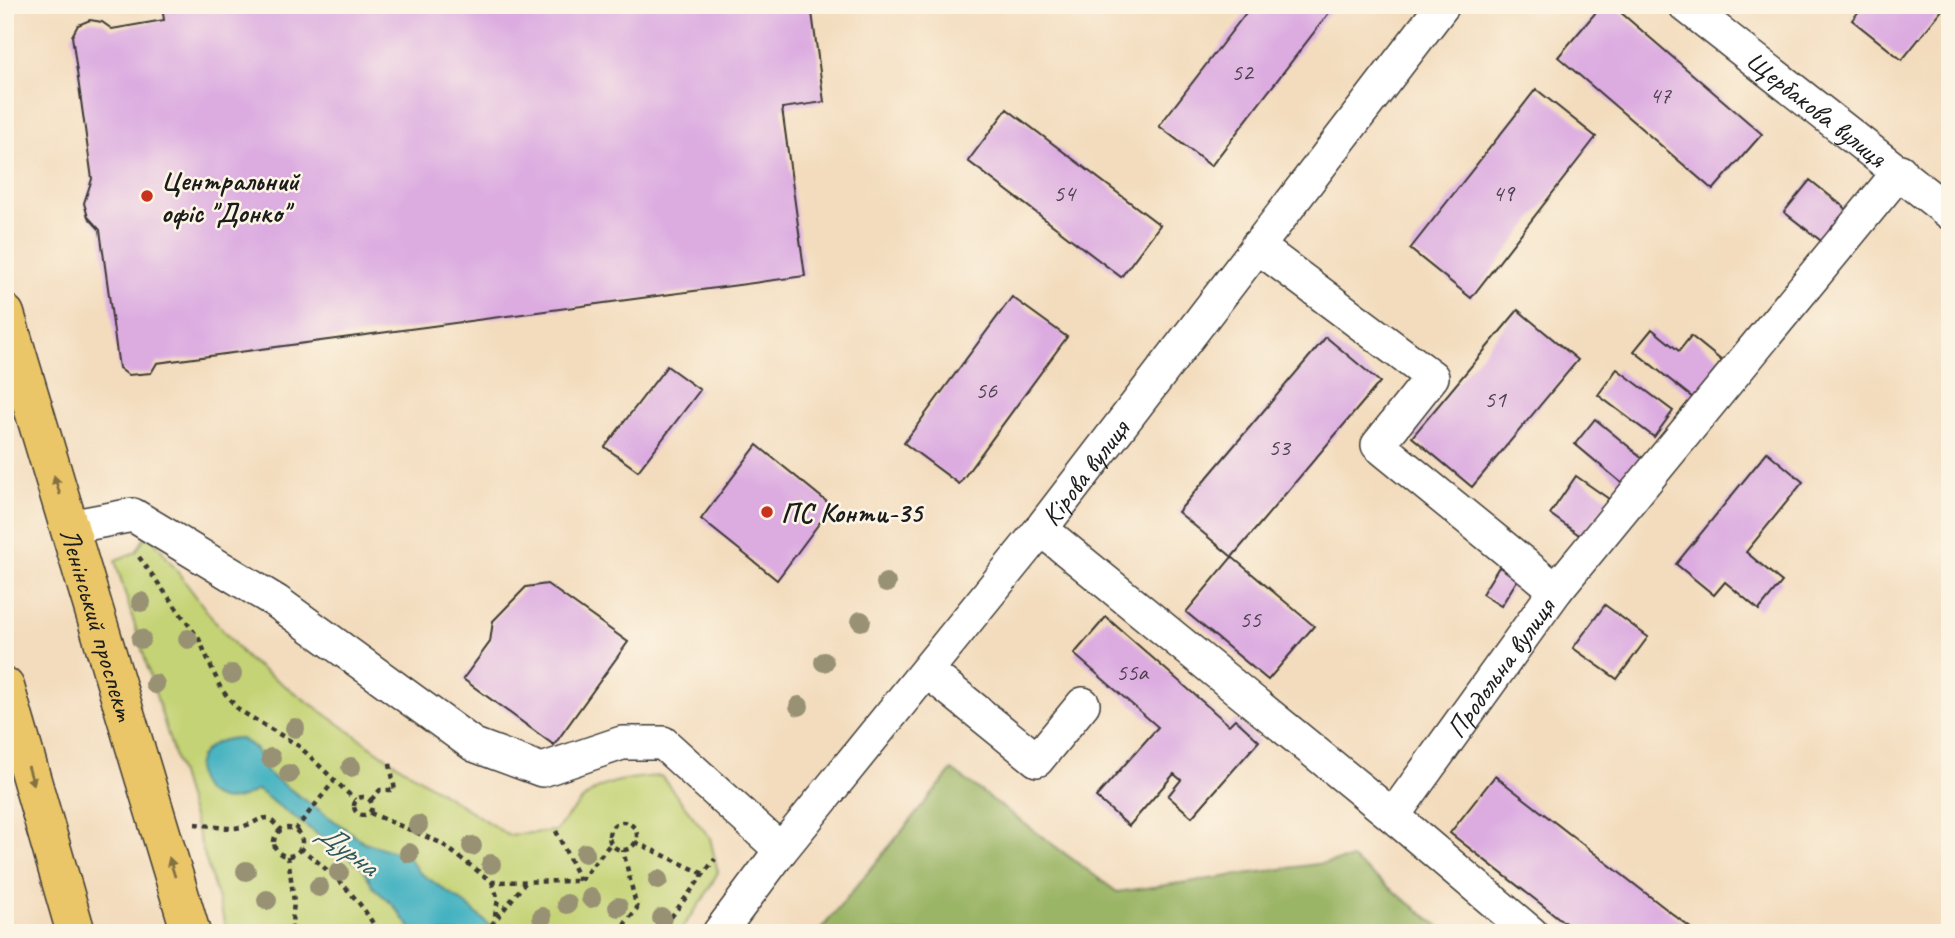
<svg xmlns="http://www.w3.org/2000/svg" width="1955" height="938" font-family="Caveat,sans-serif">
	<rect width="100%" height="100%" fill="#fcf5e5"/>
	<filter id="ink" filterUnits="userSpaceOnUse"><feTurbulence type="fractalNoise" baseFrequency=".0143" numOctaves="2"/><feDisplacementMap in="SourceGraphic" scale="14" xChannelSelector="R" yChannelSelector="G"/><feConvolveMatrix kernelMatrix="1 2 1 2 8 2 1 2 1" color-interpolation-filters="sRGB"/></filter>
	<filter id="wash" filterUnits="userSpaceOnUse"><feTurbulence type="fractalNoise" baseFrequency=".00686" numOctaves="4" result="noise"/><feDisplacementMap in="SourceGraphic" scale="28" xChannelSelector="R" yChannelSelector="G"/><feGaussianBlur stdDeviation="1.57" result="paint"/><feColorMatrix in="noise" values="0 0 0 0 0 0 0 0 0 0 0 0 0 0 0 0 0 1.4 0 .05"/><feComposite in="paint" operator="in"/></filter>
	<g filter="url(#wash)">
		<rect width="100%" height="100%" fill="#f3dcbd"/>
		<!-- green -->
		<path fill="#c4d375" stroke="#707848" stroke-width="2" d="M148,532L212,618L247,659L389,759L508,835L556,831C591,784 604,780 661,776L710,838L718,872L704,898L678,933H228L115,560L136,552Z"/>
		<!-- forest -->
		<path fill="#9bb566" stroke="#5c6841" stroke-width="2" d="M952,770L1117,892L1352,859L1448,933H818Z"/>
		<!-- water -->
		<path fill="#45b2c1" stroke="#30676e" stroke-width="2" d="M238,738C257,746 260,754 266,772L364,842L407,856L419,872L468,906L498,933H415L392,904L374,888L362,867L257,790C197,828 168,742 238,738Z"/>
		<g id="blocks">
			<!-- building -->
			<path fill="#dcace1" d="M162,5H811L824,102L782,108L805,276L157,363L151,373L128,375L119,368L100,230L88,217L84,203L92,179L72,36L78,25L90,20L102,22L112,29L164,20Z
				M1252,5H1335L1211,166L1159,126Z
				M1602,5H1612L1762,134L1713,190L1558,57Z
				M1864,5H1946L1902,60L1852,20Z
				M1536,89L1596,137L1471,298L1410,249Z
				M1007,109L1160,225L1121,277L968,161Z
				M1810,180L1855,216L1829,247L1784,212Z
				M1012,297L1067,337L959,484L904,443Z
				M1518,310L1578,360L1472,487L1412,437Z
				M1652,329L1679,351L1691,336L1722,361L1693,398L1634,351Z
				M1326,337L1380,382L1232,557L1314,626L1268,680L1186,612L1232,557L1178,512Z
				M667,366L700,390L638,471L605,447Z
				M1617,369L1673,411L1654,437L1598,395Z
				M1595,419L1645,460L1624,485L1575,444Z
				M757,445L832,506L777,580L701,519Z
				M1767,452L1803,482L1746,552L1782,582L1759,610L1725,582L1714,595L1676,564Z
				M1576,476L1609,499L1582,537L1550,514Z
				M1499,567L1518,579L1501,606L1482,594Z
				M547,584L628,642L554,745L463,679L490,642L493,621L526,587Z
				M1605,605L1648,637L1617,679L1573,648Z
				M1106,617L1229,725L1235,719L1259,741L1192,817L1168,796L1181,780L1174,774L1129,826L1096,797L1158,727L1074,654Z
				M1495,776L1697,933H1578L1450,833Z"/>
		</g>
	</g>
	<g filter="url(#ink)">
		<use href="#blocks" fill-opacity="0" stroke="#3c3934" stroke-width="2"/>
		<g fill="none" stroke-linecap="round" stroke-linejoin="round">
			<defs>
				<g id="minor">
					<path id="s1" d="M1685,5L1950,213"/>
					<path d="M1257,246L1432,377L1378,445L1556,590"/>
					<path d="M69,527L133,515L277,602L474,745L542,770L622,743H663L781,850"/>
					<path id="s2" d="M1041,529L1393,816L1556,590L1900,171"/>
					<path d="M927,671L1037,760L1083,704"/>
					<path d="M1393,816L1531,933"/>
					<path id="s3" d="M719,933L781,850L1041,529L1443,5"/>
				</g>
				<g id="major">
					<path id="s4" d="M5,314L191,933"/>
					<path d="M5,687L76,933"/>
				</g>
			</defs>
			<!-- minor casing -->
			<use href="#minor" stroke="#3c3934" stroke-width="36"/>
			<!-- major casing -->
			<use href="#major" stroke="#3c3934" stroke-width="41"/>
			<!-- path -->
			<path stroke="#3c3934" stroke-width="4.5" stroke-dasharray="5 5" stroke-linecap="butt" d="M139,557L199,639L221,689L239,710L299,746L355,800
				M354 806a9 9 0 1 1 18 0a9 9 0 1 1-18 0Z
				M371,800L380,790H395L389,759
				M370,813L441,843L492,882L580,881L611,843
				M609 836a14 14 0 1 1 28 0a14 14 0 1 1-28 0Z
				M195,824C211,825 232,832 247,825C257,822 258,818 269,818L281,830
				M274 842a14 14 0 1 1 28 0a14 14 0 1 1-28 0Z
				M295,830L334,781
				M556,831L580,881
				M635,842L704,874
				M300,848C330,871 361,898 378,933
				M288,856L294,902L291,933
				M492,882L498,899L494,921
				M485,933L525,883
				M617,933L637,909L623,850
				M659,933L715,859"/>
			<!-- minor -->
			<use href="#minor" stroke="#fff" stroke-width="33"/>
			<!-- major -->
			<use href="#major" stroke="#ebc669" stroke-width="38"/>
		</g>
		<!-- trees -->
		<g fill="#989173">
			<circle cx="886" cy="583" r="10"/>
			<circle cx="141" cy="602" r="10"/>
			<circle cx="861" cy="621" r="10"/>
			<circle cx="141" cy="639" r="10"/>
			<circle cx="188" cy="639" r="10"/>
			<circle cx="824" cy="662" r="10"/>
			<circle cx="232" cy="674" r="10"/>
			<circle cx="155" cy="684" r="10"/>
			<circle cx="799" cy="706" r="10"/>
			<circle cx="295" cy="728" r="10"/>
			<circle cx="271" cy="758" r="10"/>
			<circle cx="351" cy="767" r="10"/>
			<circle cx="289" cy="774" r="10"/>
			<circle cx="418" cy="825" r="10"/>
			<circle cx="472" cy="846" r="10"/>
			<circle cx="409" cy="853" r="10"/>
			<circle cx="585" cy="853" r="10"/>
			<circle cx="491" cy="864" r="10"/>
			<circle cx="246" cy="871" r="10"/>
			<circle cx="339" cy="872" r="10"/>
			<circle cx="658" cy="880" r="10"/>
			<circle cx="319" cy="887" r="10"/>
			<circle cx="591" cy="898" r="10"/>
			<circle cx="267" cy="900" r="10"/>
			<circle cx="567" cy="904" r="10"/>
			<circle cx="618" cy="907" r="10"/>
			<circle cx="542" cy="917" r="10"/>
			<circle cx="662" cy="918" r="10"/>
		</g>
		<!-- one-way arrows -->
		<defs><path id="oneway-solid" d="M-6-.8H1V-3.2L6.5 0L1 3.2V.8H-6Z" transform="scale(1.75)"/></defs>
		<g fill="#847142">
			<use href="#oneway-solid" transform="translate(57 485) rotate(-107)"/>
			<use href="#oneway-solid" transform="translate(31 776) rotate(74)"/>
			<use href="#oneway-solid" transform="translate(172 867) rotate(-107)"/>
		</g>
	</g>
	<!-- markers -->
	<g fill="#c8321e" stroke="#fcf5e5" stroke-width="2.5">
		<circle cx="147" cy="196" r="7"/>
		<circle cx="767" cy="512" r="7"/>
	</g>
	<g text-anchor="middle" stroke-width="5" stroke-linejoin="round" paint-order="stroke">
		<!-- number labels -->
		<g font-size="24" fill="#4c404d">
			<text x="1242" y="80">52</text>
			<text x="1660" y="103">47</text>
			<text x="1064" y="201">54</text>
			<text x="1503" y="201">49</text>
			<text x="986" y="398">56</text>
			<text x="1495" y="407">51</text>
			<text x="1279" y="455">53</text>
			<text x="1250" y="627">55</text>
			<text x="1132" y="680">55а</text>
		</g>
		<!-- street labels -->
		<g font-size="28" fill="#1c1c1c" stroke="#fcf5e5">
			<text dy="10" stroke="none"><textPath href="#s1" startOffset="168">Щербакова вулиця</textPath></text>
			<text dy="10" stroke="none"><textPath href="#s3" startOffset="588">Кірова вулиця</textPath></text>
			<text dy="10" stroke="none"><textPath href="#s4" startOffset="324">Ленінський проспект</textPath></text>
			<text dy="10" stroke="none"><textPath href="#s2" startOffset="637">Продольна вулиця</textPath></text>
		</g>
		<!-- poi labels -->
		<g font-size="28" font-weight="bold" fill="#1c1c1c" stroke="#fcf5e5" text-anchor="start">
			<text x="161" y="190">Центральний<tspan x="161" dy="32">офіс "Донко"</tspan></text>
			<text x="781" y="522">ПС Конти-35</text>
		</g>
		<!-- water labels -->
		<g font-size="30" font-style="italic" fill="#2c585e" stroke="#fcf5e5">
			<text transform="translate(348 849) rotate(37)" y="10">Дурна</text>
		</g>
	</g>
	<!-- margin -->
	<rect width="1955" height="938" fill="none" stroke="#fcf5e5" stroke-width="28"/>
</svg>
